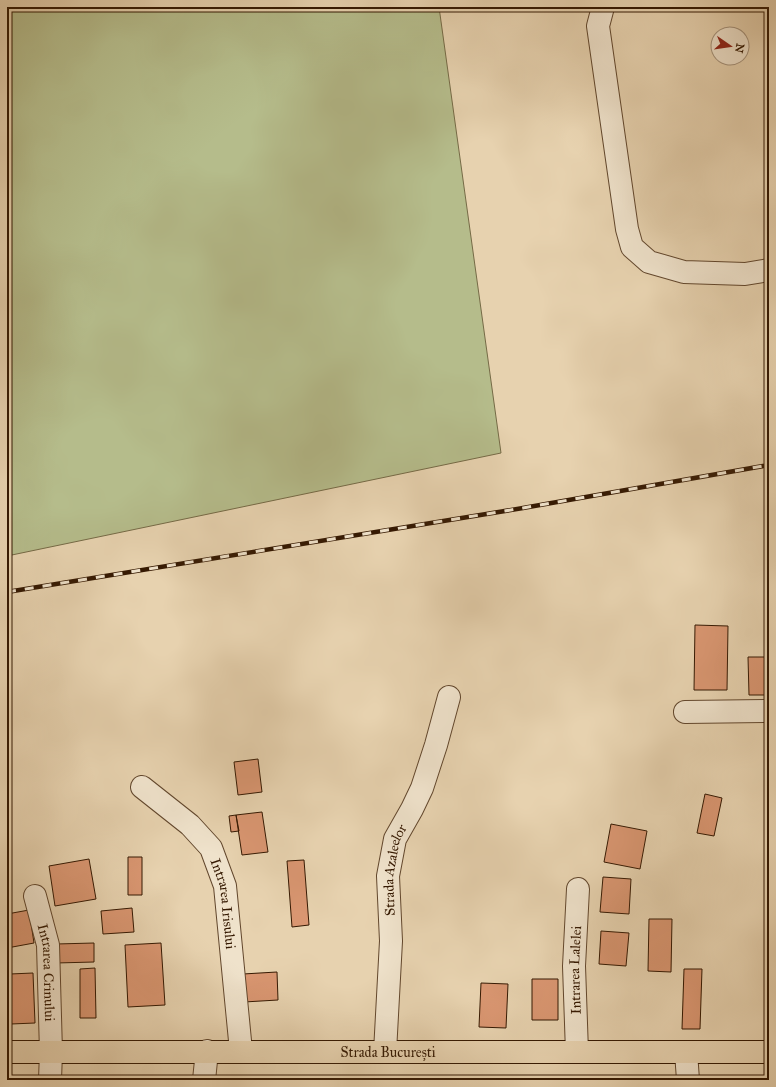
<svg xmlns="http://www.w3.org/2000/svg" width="776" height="1087" font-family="'IM FELL Great Primer',serif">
	<rect width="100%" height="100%" fill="#e7d2af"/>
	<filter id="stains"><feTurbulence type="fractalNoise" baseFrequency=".005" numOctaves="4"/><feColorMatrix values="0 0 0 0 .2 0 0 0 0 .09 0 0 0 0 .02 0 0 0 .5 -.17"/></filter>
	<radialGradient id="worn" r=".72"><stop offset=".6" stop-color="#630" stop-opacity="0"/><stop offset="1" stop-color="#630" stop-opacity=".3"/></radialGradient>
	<!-- green -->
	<path fill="#b5bc8b" stroke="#756a46" d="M7,7H439L501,453L7,556Z"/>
	<!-- building -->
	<path fill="#d99671" stroke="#351902" d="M695,625L728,626L727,690H694Z
		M748,657H769V695H749Z
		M258,759L262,792L238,795L234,762Z
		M705,794L722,798L714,836L697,833Z
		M262,812L268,852L242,855L236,815Z
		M236,815L239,831L231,832L229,816Z
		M611,824L647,831L640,869L604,862Z
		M128,857H142V895H128Z
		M89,859L96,899L55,906L49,866Z
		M304,860L309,925L292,927L287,861Z
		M603,877L631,879L629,914L600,912Z
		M132,908L134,932L103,934L101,911Z
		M29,910L34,943L7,948V914Z
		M649,919H672L671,972L648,971Z
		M601,931L629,933L626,966L599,964Z
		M94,943V962L56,963V944Z
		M161,943L165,1005L128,1007L125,945Z
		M95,968L96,1018H80V969Z
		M684,969H702L700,1029H682Z
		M277,972L278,1000L244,1002L243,974Z
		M33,973L35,1023L11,1024L10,974Z
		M532,979H558V1020H532Z
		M481,983L508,984L506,1028L479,1027Z"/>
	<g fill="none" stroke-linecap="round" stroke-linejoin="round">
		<defs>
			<g id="minor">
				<path d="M603,7L598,26L627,229L632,247L649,262L684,272L745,274L769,270"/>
				<path d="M685,712L769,711"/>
				<path id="s1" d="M142,787L190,825L211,848L225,886L241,1051"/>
				<path id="s2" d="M35,896L48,945L51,1052L50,1080"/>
				<path id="s3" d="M385,1052L391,941L388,876L395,839L412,809L422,788L436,745L449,697"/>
				<path id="s4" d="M577,1052L574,966L578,889"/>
				<path d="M686,1052L688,1080"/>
				<path d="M204,1080L207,1051"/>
			</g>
			<g id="major">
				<path id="s5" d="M7,1052H769"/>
			</g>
		</defs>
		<!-- minor casing -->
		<use href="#minor" stroke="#62472d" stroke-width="24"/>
		<!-- major casing -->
		<use href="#major" stroke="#351902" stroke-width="24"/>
		<!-- minor -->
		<use href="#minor" stroke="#efe2cb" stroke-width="22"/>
		<!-- major -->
		<use href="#major" stroke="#e7d2af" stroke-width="22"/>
		<defs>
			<path id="rail" d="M7,592L523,508L769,465"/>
		</defs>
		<!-- rail casing -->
		<use href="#rail" stroke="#351902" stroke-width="4.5"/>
		<!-- rail -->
		<use href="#rail" stroke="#efe2cb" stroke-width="3" stroke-dasharray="9" stroke-linecap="butt"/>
	</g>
	<g text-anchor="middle" stroke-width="3" stroke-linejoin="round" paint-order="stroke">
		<!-- street labels -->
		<g font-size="14" fill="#351902" stroke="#efe2cb">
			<text dy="5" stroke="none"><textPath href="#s3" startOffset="183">Strada Azaleelor</textPath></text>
			<text dy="5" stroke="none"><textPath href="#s1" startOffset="150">Intrarea Irisului</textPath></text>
			<text dy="5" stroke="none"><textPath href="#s4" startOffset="82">Intrarea Lalelei</textPath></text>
			<text dy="5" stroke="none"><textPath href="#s2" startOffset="78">Intrarea Crinului</textPath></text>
			<text dy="5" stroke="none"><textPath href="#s5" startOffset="381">Strada București</textPath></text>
		</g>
	</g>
	<!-- margin -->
	<rect width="776" height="1087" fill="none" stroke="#e7d2af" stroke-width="24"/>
	<rect x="8" y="8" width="760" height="1071" fill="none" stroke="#351902" stroke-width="2"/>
	<rect x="12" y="12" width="752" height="1063" fill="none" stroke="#351902"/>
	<!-- north arrow -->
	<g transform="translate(730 46) rotate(103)"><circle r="19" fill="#efe2cb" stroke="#a5927b"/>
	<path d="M0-3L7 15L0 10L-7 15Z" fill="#8f2418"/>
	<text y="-6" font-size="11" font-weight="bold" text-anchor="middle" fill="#351902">N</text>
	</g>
	<rect width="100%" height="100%" filter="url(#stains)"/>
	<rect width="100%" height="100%" fill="url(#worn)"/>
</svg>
